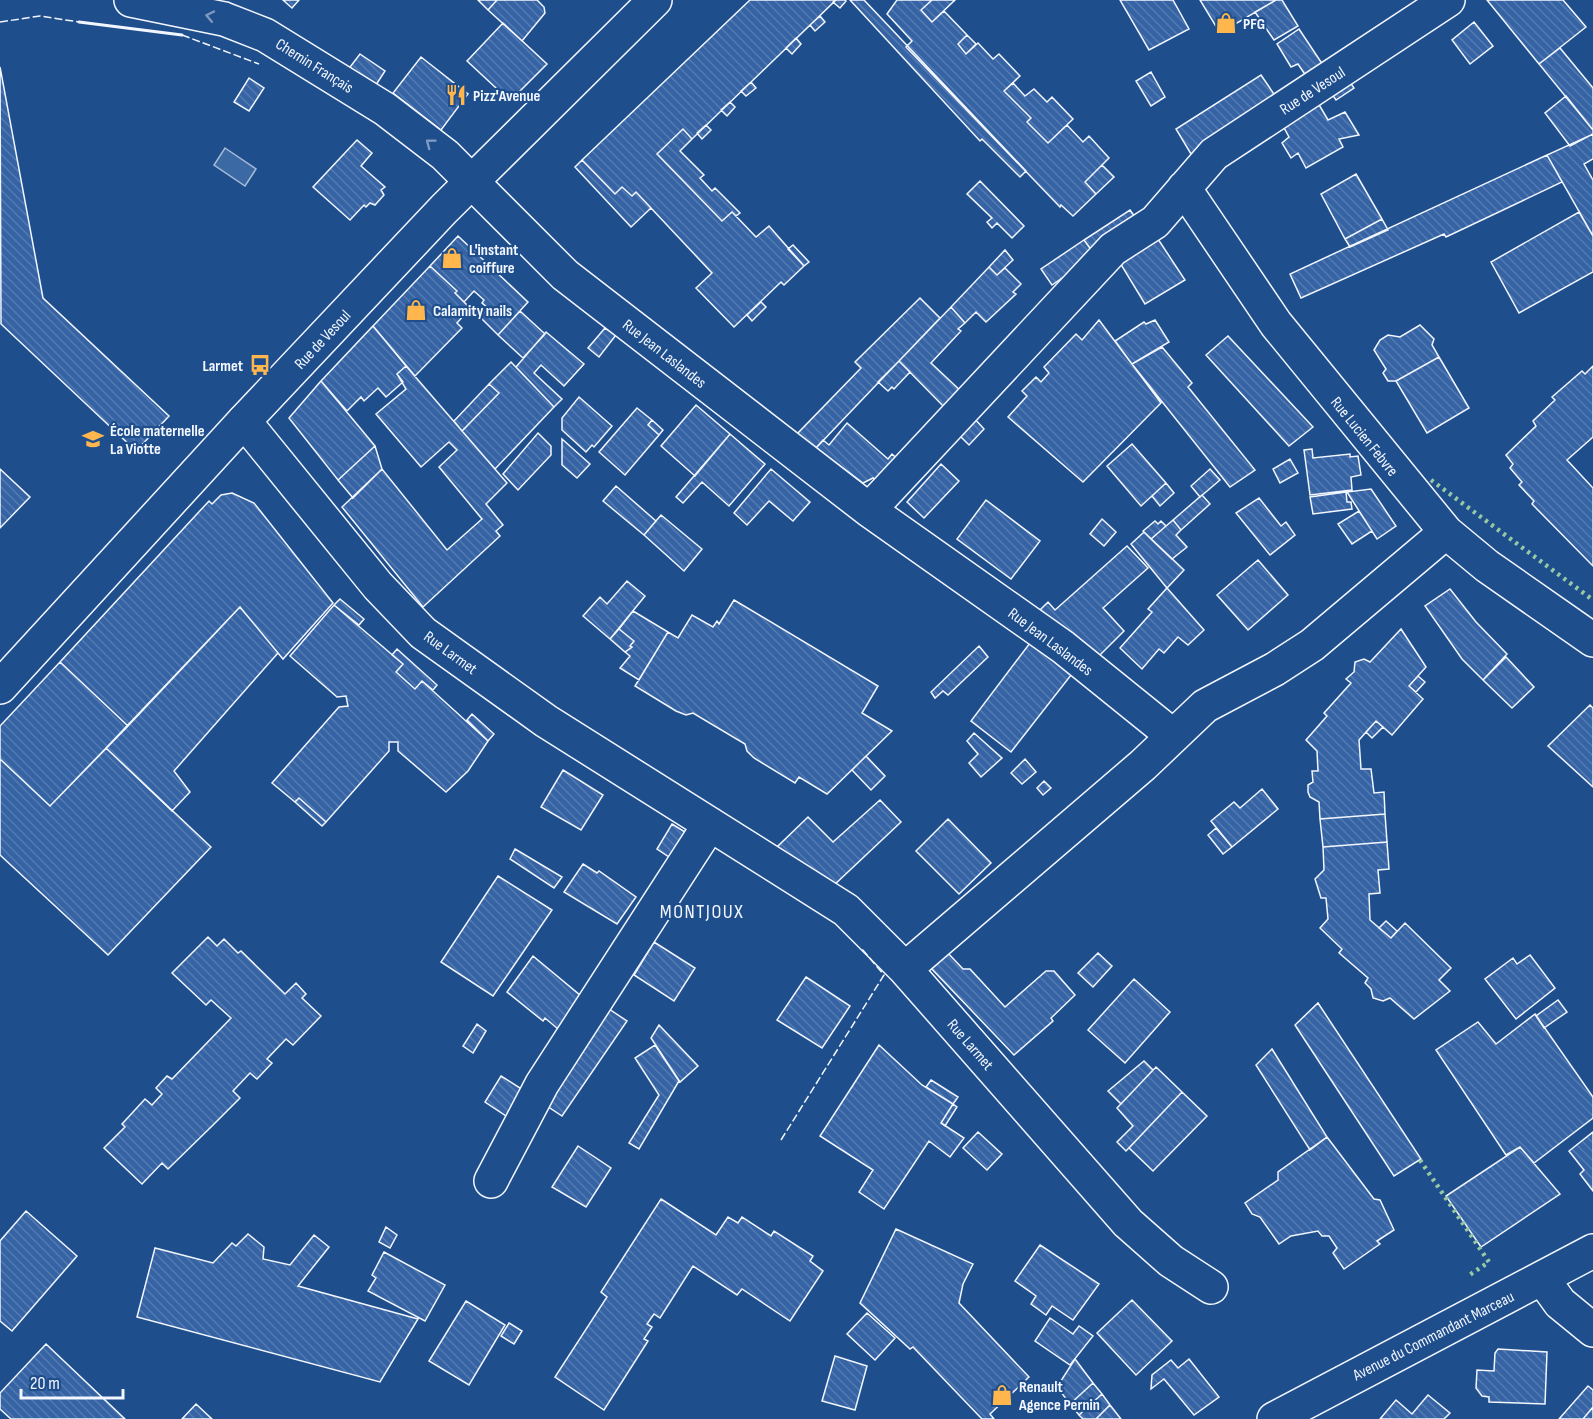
<svg xmlns="http://www.w3.org/2000/svg" width="1593" height="1419" font-family="'Sofia Sans Condensed',sans-serif">
	<defs>
		<pattern id="building-back-hatch" width="6" height="6" patternUnits="userSpaceOnUse" patternTransform="scale(1.5)"><rect width="6" height="6" fill="#3563a3"/><path d="M-1 5l2 2M0 0l6 6M5-1l2 2" fill="none" stroke="#537ab1"/></pattern>
	</defs>
	<rect width="100%" height="100%" fill="#1f4e8c"/>
	<!-- water -->
	<path fill="#3b69a3" stroke="#a8bbd7" stroke-width="1.5" d="M225,148L256,169L245,186L214,165Z"/>
	<!-- building -->
	<path fill="url(#building-back-hatch)" stroke="#f2f6ff" stroke-width="1.5" d="M283,0H299L292,8Z
		M478,0H497L488,10Z
		M497,0H537L544,7L545,13L522,41L488,10Z
		M750,0H836L692,139L683,129L657,154L722,221L732,212L756,237L769,226L804,266L784,285L781,282L734,327L696,288L712,273L636,192L632,196L622,187L615,194L582,160Z
		M836,0H845L846,1L840,8L833,2Z
		M850,0H864L1026,171L1020,177L982,139L980,141Z
		M897,0H932L921,10L932,22L944,11L967,35L958,44L966,54L978,43L993,59L999,54L1020,76L1004,91L1031,118L1027,122L1048,143L1067,125L1083,142L1089,136L1109,158L1085,182L1096,194L1073,216L1061,205L1060,207L906,47L912,41L887,14Z
		M932,0H955L932,22L921,10Z
		M1120,0H1173L1189,29L1149,50Z
		M1200,0H1276L1220,33Z
		M1276,0H1282L1298,26L1274,40L1255,12Z
		M1487,0H1563L1586,27L1539,64Z
		M820,16L825,22L815,31L810,25Z
		M1474,22L1493,46L1470,64L1452,40Z
		M503,23L547,64L510,101L467,61Z
		M1299,29L1327,71L1310,82L1298,64L1291,67L1277,44Z
		M967,35L976,44L966,54L958,44Z
		M796,38L801,44L792,54L786,48Z
		M1560,48L1593,88V130L1539,64Z
		M360,54L385,71L374,88L347,71Z
		M421,57L468,94L441,130L393,93Z
		M0,67L43,298L169,416L136,451L1,324Z
		M1151,72L1165,97L1151,106L1136,81Z
		M1261,75L1278,100L1191,154L1176,129Z
		M1345,75L1354,88L1336,100L1327,87Z
		M249,78L264,88L249,111L234,102Z
		M751,82L756,88L746,96L741,91Z
		M1013,83L1025,96L1034,89L1047,102L1052,97L1073,119L1048,143L1027,122L1031,118L1004,91Z
		M1566,96L1593,130V134L1570,146L1545,113Z
		M730,102L735,107L727,116L721,110Z
		M1318,103L1328,120L1345,112L1359,135L1339,139L1343,147L1306,168L1298,153L1291,158L1282,143L1289,137L1282,124Z
		M706,125L711,130L702,139L697,133Z
		M683,129L692,139L680,151L704,175L700,178L712,191L715,188L740,213L736,216L732,212L722,221L657,154Z
		M1593,134V159L1584,164L1593,180V236L1547,155Z
		M357,140L372,153L361,166L385,187L381,190L384,195L375,205L370,203L366,207L364,205L350,220L313,187Z
		M1547,155L1562,182L1446,237L1444,234L1301,298L1290,274Z
		M582,160L615,194L622,187L632,196L636,192L651,208L631,227L575,167Z
		M1102,165L1114,177L1096,194L1085,182Z
		M1356,174L1382,219L1345,239L1321,194Z
		M980,181L1024,226L1012,238L997,223L992,228L987,222L992,218L967,194Z
		M1130,210L1138,221L1093,252L1084,240Z
		M1579,212L1593,236V272L1519,313L1491,262Z
		M1382,219L1388,230L1350,247L1345,239Z
		M1154,233L1185,280L1145,304L1117,258Z
		M458,236L528,302L498,335L480,317L488,308L482,303L484,300L474,291L464,302L455,293L457,291L430,266Z
		M1084,240L1095,255L1052,285L1041,269Z
		M793,245L809,262L804,266L788,249Z
		M1005,250L1013,260L997,275L989,267Z
		M430,266L457,291L455,293L467,305L465,314L457,323L462,328L415,376L373,326Z
		M989,267L997,275L1005,268L1021,284L1013,292L1016,294L986,322L976,312L965,323L951,307Z
		M920,298L940,318L816,448L797,434L861,368L855,362Z
		M761,302L766,307L752,321L747,315Z
		M951,307L965,323L958,329L961,331L931,363L964,394L948,411L899,361Z
		M520,311L545,334L523,358L498,335Z
		M1099,320L1161,403L1083,482L1008,417L1027,396L1022,391L1036,377L1041,382L1049,373L1044,367L1076,334L1082,340Z
		M1155,320L1169,342L1132,364L1115,341L1144,322L1146,324Z
		M1420,325L1434,339L1432,345L1439,357L1396,381H1388L1383,373L1386,369L1374,350L1380,340L1388,335L1400,337Z
		M373,326L406,366L397,374L403,382L386,397L378,388L364,401L361,397L347,411L321,381Z
		M605,328L616,335L599,357L588,348Z
		M546,332L584,364L564,386L541,365L534,373L562,399L554,407L516,367Z
		M1228,336L1313,427L1289,446L1206,355Z
		M1162,347L1192,383L1188,387L1255,470L1230,487L1132,364Z
		M1439,357L1469,408L1427,433L1396,381Z
		M899,361L910,372L894,389L892,387L888,391L878,382Z
		M511,362L554,407L495,469L462,431L499,393L489,384Z
		M406,366L507,483L486,504L503,525L496,531L500,536L423,607L342,507L382,469L447,550L482,519L439,467L457,450L449,442L421,467L376,414L406,389L397,374Z
		M1593,366V437L1567,460L1593,488V566L1532,504L1534,501L1519,485L1522,482L1510,468L1513,464L1506,455L1536,426L1533,421L1555,400L1552,397L1582,371L1585,374Z
		M321,381L375,446L338,480L289,418Z
		M489,384L499,393L462,431L454,421Z
		M579,397L612,426L594,447L592,445L586,452L562,430V418Z
		M696,405L730,434L695,476L661,446Z
		M637,408L652,420L648,425L659,435L625,475L599,452Z
		M973,417L984,429L969,445L958,434Z
		M652,420L663,430L659,435L648,425Z
		M847,423L888,459L892,454L902,463L881,485L873,478L863,483L816,448L823,440L829,445Z
		M538,433L551,446V455L518,490L503,474Z
		M730,434L765,464L729,506L702,482L683,503L676,497Z
		M562,439L590,464L577,478L562,465Z
		M1132,444L1166,483L1141,506L1107,466Z
		M375,446L382,469L353,498L338,480Z
		M1312,449L1313,458L1350,454V457L1358,456L1361,475L1351,477L1352,490L1310,495L1304,450Z
		M1290,459L1298,473L1280,483L1273,469Z
		M941,464L959,481L924,518L907,502Z
		M0,469L30,497L0,528Z
		M771,469L810,502L793,521L769,501L747,525L734,513Z
		M1210,469L1220,480L1200,497L1191,486Z
		M1166,483L1174,493L1160,506L1152,496Z
		M616,486L656,521L644,535L603,501Z
		M1371,489L1396,526L1377,539L1347,492Z
		M1346,492L1347,502H1351L1352,509L1313,514L1310,497Z
		M232,493L254,503L333,603L283,659L240,607L128,726L60,662L209,501L212,504L221,495Z
		M1202,495L1210,504L1181,530L1173,520Z
		M1259,498L1281,526L1286,522L1295,535L1270,555L1236,513Z
		M986,500L1040,541L1011,579L957,539Z
		M1359,511L1372,531L1352,544L1338,524Z
		M661,515L702,549L684,571L644,535Z
		M1102,519L1116,532L1104,546L1090,534Z
		M1173,520L1181,530L1176,535L1187,547L1172,559L1151,539Z
		M1155,521L1158,524L1161,521L1166,526L1151,539L1143,531Z
		M1144,532L1184,570L1167,588L1131,544Z
		M1127,546L1148,568L1103,608L1124,631L1097,658L1083,642L1052,619L1047,623L1035,615L1048,602L1055,610Z
		M1258,560L1288,595L1248,630L1217,595Z
		M627,581L645,596L610,639L583,616L600,597L607,604Z
		M1167,588L1204,630L1188,645L1178,637L1164,653L1159,649L1142,669L1120,648L1152,612L1148,609Z
		M1450,589L1476,622L1507,654L1483,680L1462,659L1425,606Z
		M340,599L364,619L359,625L334,605Z
		M734,600L878,686L862,713L892,731L827,794L799,777L795,783L754,758L747,751L745,744L693,713L686,715L676,711L635,686L668,632L678,638L692,615L713,627L717,621L719,624Z
		M334,605L403,664L396,672L415,689L422,681L488,741L468,771L446,792L398,751V742H389V751L326,822L299,798L295,802L272,783L339,707L348,706L346,696L337,697L290,656Z
		M240,607L278,653L174,771L190,792L172,811L106,748Z
		M633,611L668,632L639,680L620,668L630,656L625,652L632,647L630,646L634,641L619,629Z
		M619,629L634,641L630,646L632,647L625,652L610,639Z
		M1401,629L1426,667L1409,686L1423,699L1392,735L1376,721L1359,740L1361,769H1371L1374,793L1384,792L1385,814L1320,819L1319,802L1310,797L1308,792V785L1313,782L1312,771H1318L1317,751L1306,740L1327,716L1324,713L1351,683L1346,679L1354,672L1355,662L1364,659L1370,662Z
		M1033,639L1075,670L1011,752L971,721Z
		M979,646L988,657L948,695L943,691L935,698L931,692Z
		M397,649L437,685L433,690L422,681L415,689L396,672L403,664L392,655Z
		M1506,657L1534,687L1512,708L1483,680Z
		M60,662L128,726L50,806L0,759V726Z
		M1418,676L1425,682L1416,692L1409,686Z
		M1590,705L1593,708V787L1548,746Z
		M472,714L494,734L488,741L467,720Z
		M1376,721L1383,727L1372,738L1366,732Z
		M974,733L1002,758L981,777L969,763L978,754L967,741Z
		M106,748L211,847L108,955L0,855V759L50,806Z
		M866,756L885,776L871,790L852,770Z
		M1025,759L1036,772L1022,784L1011,773Z
		M563,770L603,795L581,830L541,807Z
		M1044,781L1051,788L1043,795L1037,788Z
		M1262,789L1278,809L1232,847L1211,821L1234,802L1240,808Z
		M299,798L326,822L322,826L295,802Z
		M880,800L901,822L833,886L777,847L808,817L833,842Z
		M1385,814L1387,842L1323,847L1320,819Z
		M948,819L991,863L959,894L916,851Z
		M672,824L685,832L669,857L657,849Z
		M1216,828L1232,847L1223,854L1208,835Z
		M1387,842L1389,869L1378,870L1380,893L1369,894L1370,920L1391,938L1405,923L1451,968L1439,980L1450,991L1414,1019L1390,998L1383,1001L1373,998L1371,989L1365,983L1368,978L1339,953L1342,949L1320,928L1328,919L1326,898H1321L1315,879L1324,870L1323,847Z
		M515,849L562,877L554,888L510,859Z
		M583,864L597,873L599,871L636,897L617,924L564,892Z
		M498,876L552,910L493,996L441,962Z
		M1386,921L1397,931L1391,938L1379,928Z
		M208,937L217,946L224,939L238,953L241,951L285,994L296,983L306,994L302,998L321,1016L293,1045L286,1039L267,1059L272,1063L257,1079L250,1073L233,1091L240,1098L211,1127L168,1169L162,1163L142,1184L104,1148L125,1127L122,1124L145,1099L152,1105L162,1094L156,1088L167,1076L172,1079L231,1018L211,1000L206,1005L172,973Z
		M654,942L695,968L674,1001L634,975Z
		M946,951L963,969H970L1005,1007L1046,971H1054L1075,995L1051,1018L1053,1021L1014,1055L929,966Z
		M1098,953L1112,966L1093,987L1078,973Z
		M1530,955L1555,988L1516,1019L1485,979L1513,958L1517,964Z
		M533,956L581,996L558,1029L545,1018L543,1021L507,992Z
		M806,977L850,1006L822,1048L777,1020Z
		M1134,979L1170,1012L1125,1063L1088,1030Z
		M1558,1000L1567,1012L1544,1028L1536,1016Z
		M1318,1003L1421,1159L1394,1176L1295,1025Z
		M603,1005L627,1021L562,1116L547,1106Z
		M1535,1014L1593,1097V1118L1534,1163L1520,1147L1506,1155L1436,1050L1478,1022L1496,1044Z
		M477,1024L486,1031L473,1053L463,1046Z
		M659,1025L698,1066L680,1082L651,1038Z
		M655,1045L679,1081L639,1149L629,1143L659,1095L635,1058Z
		M879,1045L922,1085L953,1104L941,1123L964,1138L950,1157L929,1141L884,1209L859,1192L873,1170L820,1136Z
		M1272,1049L1327,1137L1310,1150L1256,1065Z
		M1144,1061L1153,1070L1121,1104L1108,1091Z
		M1156,1067L1182,1092L1126,1151L1117,1142L1133,1126L1117,1108Z
		M501,1076L531,1095L515,1122L485,1102Z
		M931,1080L958,1097L953,1104L926,1087Z
		M1182,1092L1207,1116L1153,1171L1129,1148Z
		M953,1104L957,1107L945,1126L941,1123Z
		M978,1132L1002,1154L987,1170L963,1148Z
		M1593,1132V1191L1580,1174L1584,1170L1569,1151Z
		M1327,1137L1374,1199L1380,1200L1394,1230L1377,1241L1380,1244L1344,1269L1333,1253L1337,1248L1329,1236H1322L1318,1231L1291,1236L1279,1244L1260,1217L1252,1214L1245,1203L1278,1180V1172Z
		M578,1146L611,1168L586,1207L552,1187Z
		M1520,1147L1560,1194L1481,1247L1446,1196Z
		M661,1199L716,1235L728,1217L738,1223L742,1217L771,1236L774,1231L813,1256L810,1261L823,1271L790,1321L742,1289L737,1295L693,1266L660,1318L654,1314L647,1324L652,1327L644,1339L648,1341L604,1410L555,1377L607,1297L601,1292Z
		M26,1211L77,1256L12,1331L0,1321V1241Z
		M386,1227L397,1235L390,1248L379,1242Z
		M896,1229L973,1264L963,1284L959,1303L1029,1377L990,1414L994,1419H982L913,1347L910,1349L860,1303Z
		M248,1234L264,1247L263,1259L290,1265L314,1235L329,1247L298,1286L418,1319L380,1382L137,1317L155,1248L213,1263L232,1243L236,1246Z
		M1040,1245L1099,1284L1073,1320L1052,1306L1046,1315L1031,1304L1036,1296L1015,1281Z
		M384,1252L445,1285L425,1321L368,1291L376,1278L372,1275Z
		M1132,1300L1172,1341L1136,1375L1097,1333Z
		M466,1301L505,1325L469,1385L429,1361Z
		M867,1313L895,1338L875,1360L847,1334Z
		M1050,1318L1073,1334L1079,1326L1093,1336L1070,1365L1035,1341Z
		M509,1323L522,1331L514,1344L501,1336Z
		M46,1344L125,1419H11L0,1409V1393Z
		M1498,1349L1547,1352L1545,1404L1489,1402V1397L1482,1396L1476,1388L1477,1370L1494,1371L1495,1353Z
		M835,1356L867,1366L855,1410L822,1401Z
		M1075,1359L1093,1383L1070,1404L1057,1387Z
		M1189,1359L1219,1397L1194,1415L1164,1379L1151,1389L1152,1375L1171,1360L1178,1368Z
		M1093,1383L1102,1394L1079,1415L1070,1404Z
		M1588,1386L1593,1390V1407L1583,1419H1559Z
		M1102,1394L1110,1405L1096,1419H1083L1079,1415Z
		M1428,1395L1450,1413L1444,1419H1380L1396,1400L1412,1414Z
		M196,1404L212,1419H182Z
		M1110,1405L1121,1419H1096Z
		M1593,1407V1419H1583Z"/>
	<g fill="none" stroke-linecap="round" stroke-linejoin="round">
		<defs>
			<path id="minor" d="M131,0L224,19L265,35L385,109L445,155L565,275L869,510L1063,647L1172,735
				M1184,188L1276,324L1446,532L1487,566L1593,640
				M244,421L378,586L423,633L546,721L846,910L905,969L1128,1223L1171,1261L1211,1287
				M869,510L1113,249L1155,222L1214,154L1448,0
				M905,969L1143,765L1205,706L1275,669L1312,645L1446,532
				M491,1181L542,1084L710,824
				M1542,1278L1560,1303L1593,1330
				M1274,1419L1593,1251"/>
			<path id="major" d="M0,687L244,421L444,209L655,0"/>
		</defs>
		<!-- minor casing -->
		<use href="#minor" stroke="#f2f6ff" stroke-width="36"/>
		<!-- major casing -->
		<use href="#major" stroke="#f2f6ff" stroke-width="36"/>
		<!-- minor -->
		<use href="#minor" stroke="#1f4e8c" stroke-width="33"/>
		<!-- major -->
		<use href="#major" stroke="#1f4e8c" stroke-width="33"/>
		<!-- hedge -->
		<path stroke="#97c8a6" stroke-width="4.5" stroke-dasharray="3 4.5" stroke-linecap="butt" d="M1431,480L1593,600
			M1420,1160L1489,1262L1468,1276"/>
		<!-- fence -->
		<path stroke="#f2f6ff" stroke-width="1.5" stroke-dasharray="8 3" stroke-linecap="butt" d="M0,22L40,16L79,22
			M182,35L259,64
			M781,1140L884,975L862,949"/>
		<!-- wall -->
		<path stroke="#f2f6ff" stroke-width="3" d="M79,22L182,35"/>
	</g>
	<!-- one-way arrows -->
	<defs><path id="oneway-chevron" d="M-2-3.5L2.5 0L-2 3.5" fill="none" stroke-width="1.6" stroke-linecap="round" stroke-linejoin="round" transform="scale(1.5)"/></defs>
	<g stroke="#7e9ac0">
		<use href="#oneway-chevron" transform="translate(210 16) rotate(-168)"/>
		<use href="#oneway-chevron" transform="translate(430 143) rotate(-143)"/>
	</g>
	<!-- icons -->
	<defs>
		<symbol id="shop-bare" viewBox="-9 -9 18 18"><path d="M-5-2.5h2.3a2.7 3.5 0 0 1 5.4 0H5L5.5 6h-11ZM-1.5-2.5h3a1.5 2.3 0 0 0-3 0Z" fill="#ffb74d" stroke="#1f4e8c" stroke-width="2.5" paint-order="stroke"/></symbol>
		<symbol id="restaurant-bare" viewBox="-9 -9 18 18"><path d="M-5-6h1v4h1v-4h1v4h1v-4h1v5L-1.5 .5V6h-2V.5L-5-1ZM5-6V6H3V1.5H1.5Q1.5-4 5-6Z" fill="#ffb74d" stroke="#1f4e8c" stroke-width="2.5" paint-order="stroke"/></symbol>
		<symbol id="bus-bare" viewBox="-9 -9 18 18"><path d="M-5-6H5V4H4V6H2V4H-2V6H-4V4H-5ZM-3.5-4V0h7V-4ZM-3.5 1.2v1.5H-2V1.2ZM2 1.2v1.5H3.5V1.2Z" fill="#ffb74d" stroke="#1f4e8c" stroke-width="2.5" paint-order="stroke"/></symbol>
		<symbol id="school-bare" viewBox="-9 -9 18 18"><path d="M0-5L7-2L0 1L-7-2ZM-4 1L0 2.5L4 1V4Q0 6-4 4Z" fill="#ffb74d" stroke="#1f4e8c" stroke-width="2.5" paint-order="stroke"/></symbol>
	</defs>
	<g fill-rule="evenodd">
		<use href="#shop-bare" x="1211" y="8" width="30" height="30"/>
		<use href="#restaurant-bare" x="441" y="80" width="30" height="30"/>
		<use href="#shop-bare" x="437" y="243" width="30" height="30"/>
		<use href="#shop-bare" x="401" y="295" width="30" height="30"/>
		<use href="#bus-bare" x="245" y="350" width="30" height="30"/>
		<use href="#school-bare" x="78" y="424" width="30" height="30"/>
		<use href="#shop-bare" x="987" y="1380" width="30" height="30"/>
	</g>
	<g text-anchor="middle" stroke-width="4.5" stroke-linejoin="round" paint-order="stroke">
		<!-- poi labels -->
		<g font-size="16" font-weight="bold" fill="#f2f6ff" stroke="#1f4e8c" text-anchor="start">
			<text x="1243" y="29">PFG</text>
			<text x="473" y="101">Pizz'Avenue</text>
			<text x="469" y="255">L'instant<tspan x="469" dy="18">coiffure</tspan></text>
			<text x="433" y="316">Calamity nails</text>
			<text x="243" y="371" text-anchor="end">Larmet</text>
			<text x="110" y="436">École maternelle<tspan x="110" dy="18">La Viotte</tspan></text>
			<text x="1019" y="1392">Renault<tspan x="1019" dy="18">Agence Pernin</tspan></text>
		</g>
		<!-- street labels -->
		<g font-size="16" fill="#f2f6ff" stroke="#1f4e8c">
			<text transform="translate(315 65) rotate(32)" y="6">Chemin Français</text>
			<text transform="translate(1312 90) rotate(-33)" y="6">Rue de Vesoul</text>
			<text transform="translate(322 339) rotate(-47)" y="6">Rue de Vesoul</text>
			<text transform="translate(665 353) rotate(38)" y="6">Rue Jean Laslandes</text>
			<text transform="translate(1365 436) rotate(51)" y="6">Rue Lucien Febvre</text>
			<text transform="translate(1051 641) rotate(37)" y="6">Rue Jean Laslandes</text>
			<text transform="translate(451 652) rotate(36)" y="6">Rue Larmet</text>
			<text transform="translate(971 1044) rotate(49)" y="6">Rue Larmet</text>
			<text transform="translate(1433 1335) rotate(-27)" y="6">Avenue du Commandant Marceau</text>
		</g>
		<!-- quarter labels -->
		<g font-size="20" letter-spacing="1.5" fill="#f2f6ff" stroke="#1f4e8c">
			<text x="702" y="918">MONTJOUX</text>
		</g>
	</g>
	<!-- scale -->
	<path d="M21 1389v9h102v-9" fill="none" stroke="#f2f6ff" stroke-width="3"/>
	<text x="30" y="1389" font-size="18" fill="#f2f6ff" stroke="#1f4e8c" stroke-width="4.5" paint-order="stroke">20 m</text>
</svg>
